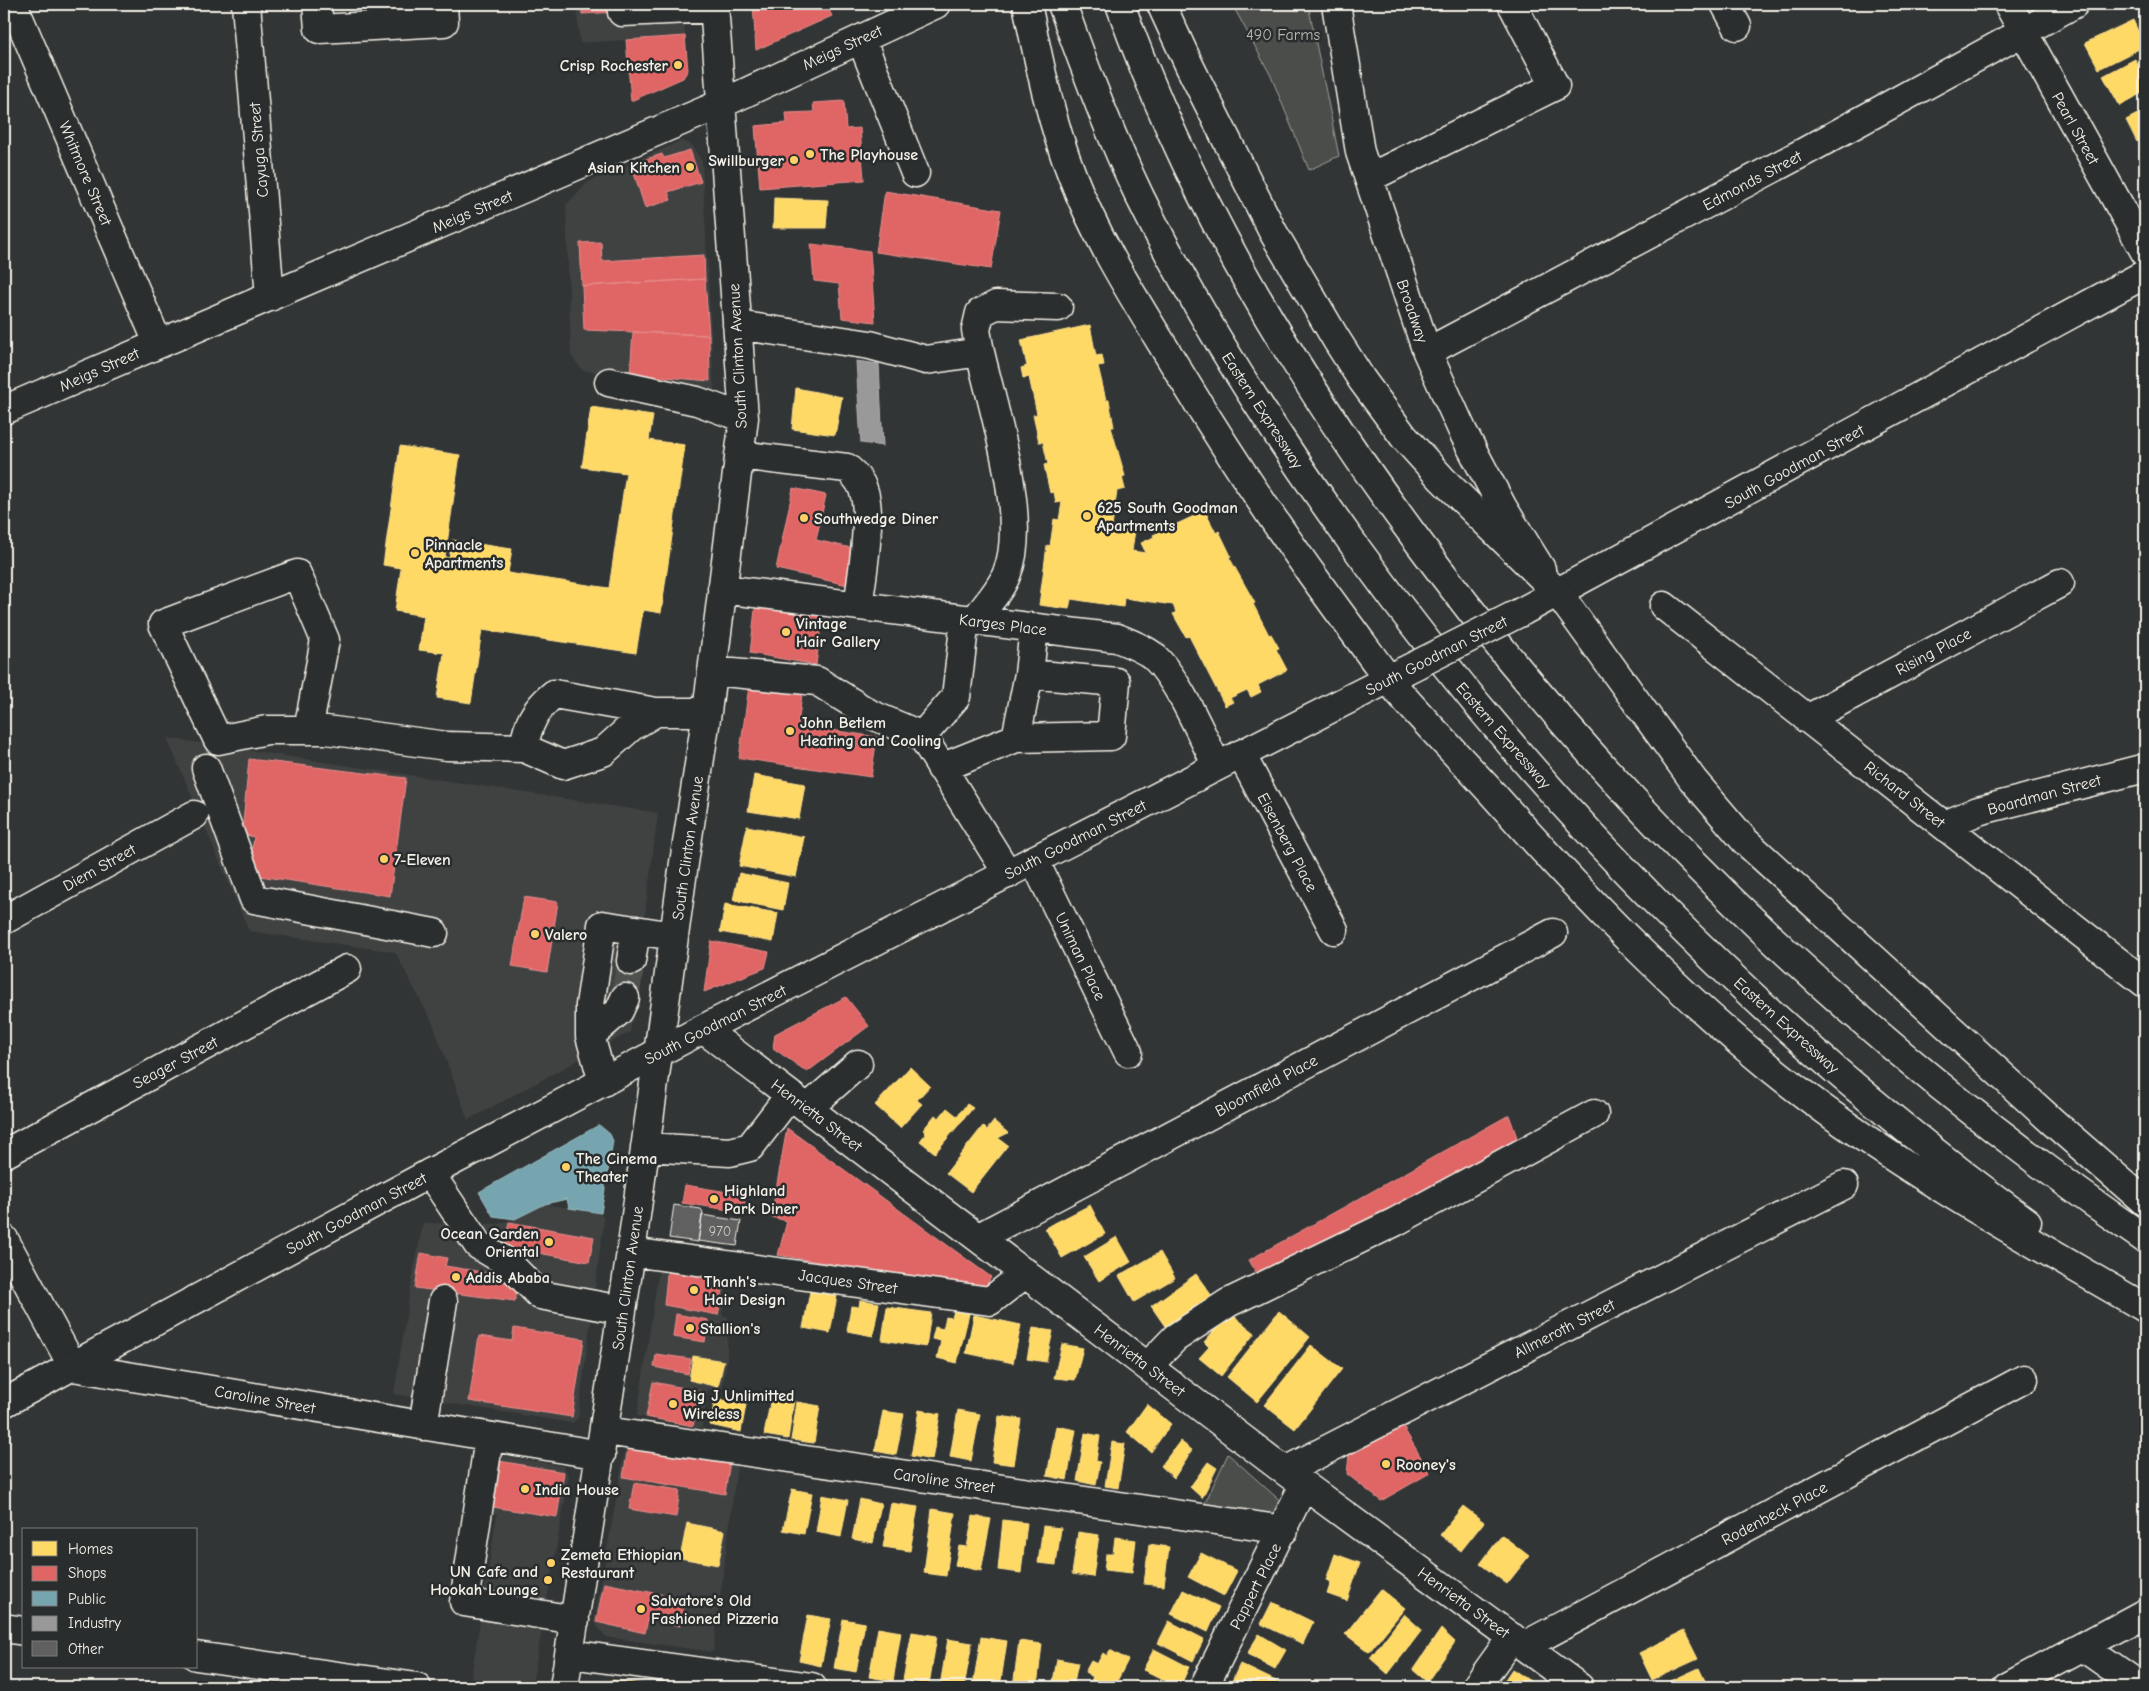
<svg xmlns="http://www.w3.org/2000/svg" width="2149" height="1691" font-family="'Comic Neue',sans-serif">
	<rect width="100%" height="100%" fill="#323535"/>
	<filter id="ink" filterUnits="userSpaceOnUse"><feTurbulence type="fractalNoise" baseFrequency=".02" numOctaves="2"/><feDisplacementMap in="SourceGraphic" scale="10" xChannelSelector="R" yChannelSelector="G"/><feConvolveMatrix kernelMatrix="1 2 1 2 8 2 1 2 1" color-interpolation-filters="sRGB"/></filter>
	<g filter="url(#ink)">
		<!-- built -->
		<path fill="#404242" d="M576,4H683L685,36L580,43Z
			M681,141L692,145L702,162L714,390L582,370L571,356L566,205L588,182Z
			M167,738L658,813L630,1032L468,1120L433,1024L395,952L249,931Z
			M545,1204L601,1213L604,1220L578,1418L572,1423L394,1394L410,1290L423,1223L498,1224L515,1219Z
			M660,1262L729,1270L722,1315L728,1317L727,1360L722,1389L708,1390L702,1427L698,1428L637,1416Z
			M627,1439L739,1451L713,1652L606,1637L594,1622Z
			M492,1454L562,1466L569,1476L532,1685L471,1678L497,1514L480,1511Z"/>
		<!-- green -->
		<path fill="#4b4d4c" stroke="#a09f9a" d="M1232,4H1308L1339,156L1309,170L1271,76Z
			M1228,1454L1285,1505L1275,1519L1204,1505Z"/>
		<!-- homes -->
		<path fill="#ffd966" stroke="#fce08d" d="M2133,20L2145,46L2099,69L2085,43Z
			M2135,59L2145,76V91L2120,106L2103,76Z
			M2145,110V138L2137,142L2126,120Z
			M774,198L828,200L826,228H773Z
			M1090,325L1096,356L1102,355L1104,365L1098,366L1106,400H1109L1114,427H1111L1125,476L1122,477L1125,489L1117,491L1112,527L1135,530L1132,551L1146,553L1141,543L1154,537L1153,535L1205,511L1216,533L1219,531L1231,556L1229,557L1255,603L1253,604L1269,635L1271,634L1279,648L1276,649L1287,670L1258,685L1261,692L1251,697L1247,690L1230,698L1233,702L1225,706L1189,636L1186,637L1173,614L1176,612L1173,605L1124,598L1123,607L1071,599L1069,609L1039,605L1047,545L1050,546L1054,519L1059,520L1062,502L1056,503L1054,492L1050,493L1044,465L1048,464L1043,442H1039L1033,415L1037,414L1029,377L1023,378L1021,368L1027,366L1021,340Z
			M796,388L842,397L835,435L792,429Z
			M591,407L653,416L649,440L685,445L661,613L643,610L636,653L482,630L471,703L437,698L444,653L419,650L424,616L395,611L401,568L383,565L400,446L460,455L445,557L449,558L452,540L512,549L508,573L609,588L626,473L582,467Z
			M754,775L805,784L799,819L748,811Z
			M747,826L804,837L796,877L739,866Z
			M739,873L788,883L783,910L733,900Z
			M725,904L778,913L773,942L720,932Z
			M910,1067L930,1086L917,1100L922,1104L900,1128L875,1105Z
			M967,1104L973,1108L935,1153L920,1141L926,1133L923,1130L935,1115L939,1118L947,1108L957,1116Z
			M994,1121L1008,1133L998,1138L1008,1145L971,1192L946,1173L983,1126L987,1130Z
			M1090,1205L1105,1234L1062,1258L1045,1228Z
			M1117,1237L1131,1262L1099,1281L1084,1257Z
			M1160,1252L1175,1278L1134,1302L1119,1276Z
			M1196,1274L1217,1303L1171,1335L1151,1306Z
			M810,1291L837,1296L830,1333L803,1328Z
			M860,1300L879,1303L873,1336L847,1331L851,1306L859,1307Z
			M887,1307L931,1313L926,1347L882,1340Z
			M955,1307L970,1310L957,1363L937,1358L941,1341L932,1339L935,1327L943,1329L946,1317L952,1318Z
			M1279,1311L1310,1337L1257,1402L1227,1377Z
			M1230,1313L1255,1333L1221,1376L1199,1358L1209,1347L1204,1342Z
			M974,1315L1021,1325L1013,1363L966,1353Z
			M1033,1328L1053,1331L1046,1362L1027,1359Z
			M1062,1344L1083,1348L1075,1380L1054,1378Z
			M1311,1345L1342,1369L1295,1429L1264,1405Z
			M693,1356L724,1361L718,1387L689,1380Z
			M771,1397L794,1400L788,1439L764,1435Z
			M715,1398L746,1405L741,1432L710,1425Z
			M797,1402L820,1406L814,1443L791,1440Z
			M1147,1404L1171,1424L1151,1452L1127,1432Z
			M919,1410L940,1414L932,1460L911,1456Z
			M958,1410L980,1414L971,1461L950,1457Z
			M883,1411L904,1414L896,1455L875,1451Z
			M999,1416L1021,1419L1014,1465L992,1462Z
			M1056,1426L1076,1430L1067,1480L1047,1476Z
			M1085,1433L1100,1436L1096,1461L1100,1462L1096,1485L1077,1481Z
			M1180,1441L1192,1450L1174,1478L1161,1466Z
			M1112,1442L1125,1444L1118,1488L1105,1486Z
			M1208,1462L1217,1468L1202,1498L1190,1487Z
			M792,1489L812,1493L804,1534L783,1530Z
			M822,1495L848,1500L841,1537L816,1532Z
			M860,1499L881,1504L873,1543L852,1539Z
			M891,1503L918,1507L910,1551L883,1547Z
			M1463,1506L1484,1522L1461,1551L1440,1535Z
			M932,1509L955,1513L946,1576L924,1573Z
			M973,1516L991,1519L981,1571L955,1565L959,1546L967,1547Z
			M1003,1520L1027,1523L1021,1573L998,1570Z
			M687,1523L725,1531L718,1565L680,1558Z
			M1043,1526L1061,1528L1056,1565L1038,1563Z
			M1078,1532L1099,1535L1093,1577L1072,1574Z
			M1502,1535L1529,1556L1507,1584L1480,1564Z
			M1115,1537L1136,1540L1132,1573L1104,1570L1106,1554H1113Z
			M1149,1544L1169,1547L1164,1586L1144,1584Z
			M1201,1553L1237,1571L1224,1596L1188,1577Z
			M1335,1554L1360,1563L1347,1601L1327,1594L1331,1582L1326,1580Z
			M1381,1589L1405,1608L1369,1652L1345,1634Z
			M1183,1590L1219,1607L1208,1632L1171,1614Z
			M1272,1602L1313,1622L1303,1644L1261,1624Z
			M1404,1614L1422,1630L1388,1674L1370,1658Z
			M808,1615L831,1619L821,1666L799,1661Z
			M843,1619L865,1623L856,1672L834,1668Z
			M1169,1621L1204,1639L1193,1661L1158,1643Z
			M878,1628L901,1632L893,1681L869,1677Z
			M1441,1629L1455,1642L1427,1682L1413,1670Z
			M1684,1631L1698,1659L1652,1680L1639,1653Z
			M912,1632L937,1636L929,1685L903,1680Z
			M1259,1634L1286,1650L1275,1669L1247,1654Z
			M981,1637L1007,1641L1000,1687L973,1685Z
			M948,1639L972,1643L964,1687L940,1685Z
			M1019,1641L1042,1644L1037,1687H1013Z
			M1154,1649L1189,1667L1180,1687L1143,1670Z
			M1110,1650L1128,1660L1114,1687H1087L1093,1677L1085,1672L1091,1661L1097,1664L1103,1653L1107,1656Z
			M1057,1659L1078,1663L1073,1687H1052Z
			M1240,1664L1282,1684L1281,1687H1235L1230,1685Z
			M1699,1668L1708,1687H1664L1662,1685Z
			M1512,1669L1539,1687H1500Z
			M611,1680L662,1687H610Z
			M2080,1680L2090,1687H2074Z
			M1136,1681L1148,1687H1133Z"/>
		<!-- shops -->
		<path fill="#e06666" stroke="#e6908d" d="M581,4H617V12L582,14Z
			M753,4H826L832,16L756,50Z
			M685,36L688,70L683,78L631,101L626,40Z
			M844,101L846,129L860,128L864,180L760,188L755,126L787,123L786,113L814,112L813,103Z
			M690,150L701,182L668,192L671,200L645,208L631,164L662,154L664,158Z
			M885,191L1001,210L991,269L876,252Z
			M601,242L602,261L704,255L705,279L582,286L580,243Z
			M811,244L870,251L875,322L842,318L839,284L814,281Z
			M705,279L709,335L584,330L582,286Z
			M633,332L709,335L710,381L630,374Z
			M793,488L826,495L816,540L860,550L852,586L776,569Z
			M756,601L823,611L816,665L750,653Z
			M750,679L803,687L798,725L877,737L871,777L739,758Z
			M249,759L406,778L390,896L260,876L251,858L254,837L242,834Z
			M524,897L558,902L547,972L512,966Z
			M711,941L769,952L765,968L704,992Z
			M846,997L869,1026L807,1072L773,1048L775,1034Z
			M1509,1115L1518,1140L1319,1256L1311,1247L1258,1276L1249,1260Z
			M787,1128L991,1277L984,1290L778,1255L787,1221L771,1217Z
			M685,1185L746,1195L743,1212L682,1203Z
			M509,1222L594,1237L589,1262L504,1247Z
			M421,1253L447,1258L445,1266L495,1274L494,1280L518,1284L515,1301L415,1288Z
			M668,1265L726,1275L718,1315L664,1305Z
			M676,1314L708,1320L705,1342L673,1337Z
			M514,1328L584,1339L572,1417L469,1401L479,1336L512,1341Z
			M656,1354L691,1359L688,1374L654,1367Z
			M653,1382L700,1391L693,1426L646,1417Z
			M1402,1425L1430,1473L1381,1501L1347,1474L1349,1455Z
			M630,1437L731,1454L725,1494L623,1477Z
			M493,1460L564,1472L557,1517L486,1506Z
			M634,1483L680,1490L676,1517L629,1509Z
			M604,1583L685,1599L680,1626L648,1619L645,1633L596,1622Z"/>
		<!-- public -->
		<path fill="#76a5af" stroke="#9cbcc0" d="M599,1125L610,1134L613,1141L601,1213L569,1208L567,1199L545,1204L515,1219L493,1216L479,1192Z"/>
		<!-- industry -->
		<path fill="#999" stroke="#b4b3b1" d="M856,361L879,364L883,446L861,443Z"/>
		<!-- building -->
		<path fill="#5f605f" stroke="#f4f1e8" d="M674,1205L701,1209L703,1212L698,1242L669,1238Z
			M702,1215L741,1221L737,1246L698,1241Z"/>
		<g fill="none" stroke-linecap="round" stroke-linejoin="round">
			<!-- minor-tunnel -->
			<path stroke="#4f5150" stroke-width="28" stroke-dasharray="28 14" stroke-linecap="butt" d="M625,998L631,961"/>
			<defs>
				<path id="minor" d="M13,4L158,343
					M246,4L270,297
					M317,4L319,29L444,22L443,4
					M622,4V12L714,8
					M1336,4L1360,152L1427,352L1463,432L1503,508L1541,569
					M1725,4L1737,26
					M2008,4L2145,252
					M861,39L915,173
					M1369,178L1555,86L1512,4
					M737,325L870,345L926,360L980,352C993,409 1029,520 1007,573C1001,590 985,606 975,620
					M980,352L976,330L980,313L996,305L1058,307
					M1427,352L1804,152L2074,4
					M609,382L697,401L744,418
					M4,410L721,104L936,4
					M739,455L847,468C854,474 860,480 863,489C873,513 862,578 858,606
					M722,589L1117,638C1129,643 1141,647 1152,655C1177,676 1202,736 1217,766
					M1664,606L2145,983
					M712,671L817,681L870,714L922,736L1008,874
					M1807,719L2060,583
					M308,730L325,640L297,574L163,624L218,740L267,730H326L447,746L524,748L563,765L603,752L631,727L656,712
					M922,736L956,697L965,619
					M1016,738L1111,736L1116,682L1029,674
					M524,748C527,725 535,709 554,694L656,712H707
					M1241,754L1334,930
					M206,768L254,899L434,933
					M941,768L1016,738L1029,674L1034,628
					M1945,825L1978,811L2145,768
					M1034,860L1128,1052
					M4,920L194,815
					M631,961L636,930
					M703,1029L1285,1471L1579,1687
					M590,1036L619,1011L625,998
					M603,1082L590,1036V1005L602,925L674,936
					M808,1108L858,1064
					M645,1147L730,1152L750,1147L790,1095
					M4,1154L347,969
					M430,1173L478,1245L508,1263L540,1295L622,1310
					M979,1237L1553,933
					M4,1239L73,1367L601,1455
					M631,1252L990,1301L1026,1273
					M1148,1366L1175,1338L1228,1303L1395,1222L1594,1114
					M423,1426L443,1301
					M605,1431L1284,1530
					M489,1438L464,1602L575,1620
					M1285,1471L1844,1185
					M4,1628L24,1631
					M1524,1646L2024,1379
					M2083,1647L2140,1687
					M570,1654L812,1687
					M196,1656L417,1687
					M564,1687L631,1252L684,863L707,712L744,418L714,4
					M1204,1687L1304,1485
					M1476,1687L1512,1637
					M2007,1687L2145,1613"/>
				<path id="major" d="M1521,612L2145,274
					M4,1403L430,1173L703,1029L1404,671"/>
				<path id="highway" d="M1027,4C1039,62 1050,119 1072,175C1099,246 1143,312 1182,377C1233,461 1287,542 1345,620C1363,644 1380,669 1398,691C1431,729 1467,765 1500,802C1591,904 1685,1002 1793,1086C1903,1171 2025,1238 2145,1308
					M1062,4C1085,69 1109,133 1139,195C1199,318 1274,434 1354,545C1541,804 1769,1034 2027,1222
					M1120,4C1188,195 1291,369 1411,532C1614,808 1863,1045 2145,1239
					M1161,4L1190,67L1273,232L1336,339L1362,380L1404,437L1442,479L1558,593L1693,780L1745,841L2054,1123L2145,1202"/>
			</defs>
			<!-- minor casing -->
			<use href="#minor" stroke="#f4f1e8" stroke-width="31"/>
			<!-- major casing -->
			<use href="#major" stroke="#f4f1e8" stroke-width="31"/>
			<!-- highway casing -->
			<use href="#highway" stroke="#f4f1e8" stroke-width="31"/>
			<!-- minor -->
			<use href="#minor" stroke="#2a2d2e" stroke-width="28"/>
			<!-- major -->
			<use href="#major" stroke="#2a2d2e" stroke-width="28"/>
			<!-- highway -->
			<use href="#highway" stroke="#2a2d2e" stroke-width="28"/>
			<defs>
				<path id="major-bridge" d="M1404,671L1521,612"/>
			</defs>
			<!-- major-bridge casing -->
			<use href="#major-bridge" stroke="#f4f1e8" stroke-width="31" stroke-linecap="butt"/>
			<!-- major-bridge -->
			<use href="#major-bridge" stroke="#2a2d2e" stroke-width="28"/>
		</g>
	</g>
	<!-- markers -->
	<g fill="#ffd166" stroke="#2a2d2e" stroke-width="2">
		<circle cx="678" cy="65" r="5"/>
		<circle cx="810" cy="154" r="5"/>
		<circle cx="794" cy="160" r="5"/>
		<circle cx="690" cy="167" r="5"/>
		<circle cx="1087" cy="516" r="5"/>
		<circle cx="804" cy="518" r="5"/>
		<circle cx="415" cy="553" r="5"/>
		<circle cx="786" cy="632" r="5"/>
		<circle cx="790" cy="731" r="5"/>
		<circle cx="384" cy="859" r="5"/>
		<circle cx="535" cy="934" r="5"/>
		<circle cx="566" cy="1167" r="5"/>
		<circle cx="714" cy="1199" r="5"/>
		<circle cx="549" cy="1242" r="5"/>
		<circle cx="456" cy="1277" r="5"/>
		<circle cx="694" cy="1290" r="5"/>
		<circle cx="690" cy="1328" r="5"/>
		<circle cx="673" cy="1404" r="5"/>
		<circle cx="1386" cy="1464" r="5"/>
		<circle cx="525" cy="1489" r="5"/>
		<circle cx="551" cy="1563" r="5"/>
		<circle cx="548" cy="1580" r="5"/>
		<circle cx="641" cy="1609" r="5"/>
	</g>
	<g text-anchor="middle" stroke-width="5" stroke-linejoin="round" paint-order="stroke">
		<!-- number labels -->
		<g font-size="14" fill="#cfcdc6">
			<text x="720" y="1236">970</text>
		</g>
		<!-- park labels -->
		<g font-size="16" fill="#b9b8b1" stroke="#2a2d2e">
			<text x="1283" y="40">490 Farms</text>
		</g>
		<!-- street labels -->
		<g font-size="16" fill="#f4f1e8" stroke="#2a2d2e">
			<text transform="translate(842 47) rotate(-25)" y="6">Meigs Street</text>
			<text transform="translate(2076 128) rotate(61)" y="6">Pearl Street</text>
			<text transform="translate(258 150) rotate(-95)" y="6">Cayuga Street</text>
			<text transform="translate(86 173) rotate(67)" y="6">Whitmore Street</text>
			<text transform="translate(1752 180) rotate(-28)" y="6">Edmonds Street</text>
			<text transform="translate(472 211) rotate(-23)" y="6">Meigs Street</text>
			<text transform="translate(1413 311) rotate(71)" y="6">Broadway</text>
			<text transform="translate(737 356) rotate(-93)" y="6">South Clinton Avenue</text>
			<text transform="translate(99 369) rotate(-24)" y="6">Meigs Street</text>
			<text transform="translate(1263 410) rotate(57)" y="6">Eastern Expressway</text>
			<text transform="translate(1794 466) rotate(-29)" y="6">South Goodman Street</text>
			<text transform="translate(1003 624) rotate(7)" y="6">Karges Place</text>
			<text transform="translate(1933 651) rotate(-28)" y="6">Rising Place</text>
			<text transform="translate(1436 655) rotate(-27)" y="6">South Goodman Street</text>
			<text transform="translate(1504 735) rotate(49)" y="6">Eastern Expressway</text>
			<text transform="translate(1905 794) rotate(38)" y="6">Richard Street</text>
			<text transform="translate(2044 794) rotate(-15)" y="6">Boardman Street</text>
			<text transform="translate(1075 839) rotate(-27)" y="6">South Goodman Street</text>
			<text transform="translate(1288 842) rotate(62)" y="6">Eisenberg Place</text>
			<text transform="translate(687 848) rotate(-82)" y="6">South Clinton Avenue</text>
			<text transform="translate(99 867) rotate(-29)" y="6">Diem Street</text>
			<text transform="translate(1081 956) rotate(64)" y="6">Uniman Place</text>
			<text transform="translate(715 1024) rotate(-27)" y="6">South Goodman Street</text>
			<text transform="translate(1787 1025) rotate(42)" y="6">Eastern Expressway</text>
			<text transform="translate(175 1062) rotate(-28)" y="6">Seager Street</text>
			<text transform="translate(1266 1085) rotate(-28)" y="6">Bloomfield Place</text>
			<text transform="translate(817 1115) rotate(37)" y="6">Henrietta Street</text>
			<text transform="translate(356 1213) rotate(-28)" y="6">South Goodman Street</text>
			<text transform="translate(627 1278) rotate(-82)" y="6">South Clinton Avenue</text>
			<text transform="translate(848 1281) rotate(8)" y="6">Jacques Street</text>
			<text transform="translate(1564 1328) rotate(-27)" y="6">Allmeroth Street</text>
			<text transform="translate(1140 1360) rotate(37)" y="6">Henrietta Street</text>
			<text transform="translate(265 1399) rotate(10)" y="6">Caroline Street</text>
			<text transform="translate(944 1480) rotate(8)" y="6">Caroline Street</text>
			<text transform="translate(1774 1513) rotate(-28)" y="6">Rodenbeck Place</text>
			<text transform="translate(1255 1586) rotate(-63)" y="6">Pappert Place</text>
			<text transform="translate(1464 1602) rotate(36)" y="6">Henrietta Street</text>
		</g>
		<!-- poi labels -->
		<g font-size="16" font-weight="bold" fill="#f4f1e8" stroke="#2a2d2e" text-anchor="start">
			<text x="668" y="71" text-anchor="end">Crisp Rochester</text>
			<text x="820" y="160">The Playhouse</text>
			<text x="784" y="166" text-anchor="end">Swillburger</text>
			<text x="680" y="173" text-anchor="end">Asian Kitchen</text>
			<text x="1097" y="513">625 South Goodman<tspan x="1097" dy="18">Apartments</tspan></text>
			<text x="814" y="524">Southwedge Diner</text>
			<text x="425" y="550">Pinnacle<tspan x="425" dy="18">Apartments</tspan></text>
			<text x="796" y="629">Vintage<tspan x="796" dy="18">Hair Gallery</tspan></text>
			<text x="800" y="728">John Betlem<tspan x="800" dy="18">Heating and Cooling</tspan></text>
			<text x="394" y="865">7-Eleven</text>
			<text x="545" y="940">Valero</text>
			<text x="576" y="1164">The Cinema<tspan x="576" dy="18">Theater</tspan></text>
			<text x="724" y="1196">Highland<tspan x="724" dy="18">Park Diner</tspan></text>
			<text x="539" y="1239" text-anchor="end">Ocean Garden<tspan x="539" dy="18">Oriental</tspan></text>
			<text x="466" y="1283">Addis Ababa</text>
			<text x="704" y="1287">Thanh's<tspan x="704" dy="18">Hair Design</tspan></text>
			<text x="700" y="1334">Stallion's</text>
			<text x="683" y="1401">Big J Unlimitted<tspan x="683" dy="18">Wireless</tspan></text>
			<text x="1396" y="1470">Rooney's</text>
			<text x="535" y="1495">India House</text>
			<text x="561" y="1560">Zemeta Ethiopian<tspan x="561" dy="18">Restaurant</tspan></text>
			<text x="538" y="1577" text-anchor="end">UN Cafe and<tspan x="538" dy="18">Hookah Lounge</tspan></text>
			<text x="651" y="1606">Salvatore's Old<tspan x="651" dy="18">Fashioned Pizzeria</tspan></text>
		</g>
	</g>
	<!-- margin -->
	<rect width="2149" height="1691" fill="none" stroke="#2a2d2e" stroke-width="20"/>
	<rect x="10" y="10" width="2129" height="1671" fill="none" stroke="#f4f1e8" stroke-width="2" filter="url(#ink)"/>
	<!-- legend -->
	<rect x="22" y="1528" width="175" height="140" fill="#2a2d2e" stroke="#7b7b78"/>
	<rect x="32" y="1541" width="25" height="15" fill="#ffd966" stroke="#7b7b78"/>
	<text x="68" y="1554" font-size="15" fill="#f4f1e8">Homes</text>
	<rect x="32" y="1566" width="25" height="15" fill="#e06666" stroke="#7b7b78"/>
	<text x="68" y="1578" font-size="15" fill="#f4f1e8">Shops</text>
	<rect x="32" y="1591" width="25" height="15" fill="#76a5af" stroke="#7b7b78"/>
	<text x="68" y="1604" font-size="15" fill="#f4f1e8">Public</text>
	<rect x="32" y="1616" width="25" height="15" fill="#999999" stroke="#7b7b78"/>
	<text x="68" y="1628" font-size="15" fill="#f4f1e8">Industry</text>
	<rect x="32" y="1641" width="25" height="15" fill="#5f605f" stroke="#7b7b78"/>
	<text x="68" y="1654" font-size="15" fill="#f4f1e8">Other</text>
</svg>
